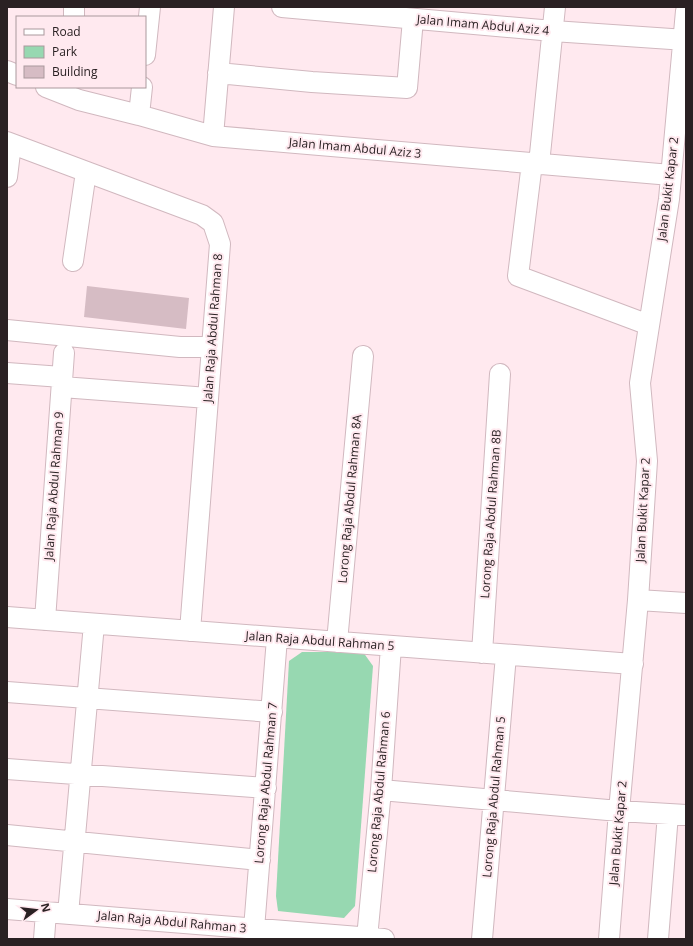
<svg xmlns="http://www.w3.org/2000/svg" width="693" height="946" font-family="'Open Sans',sans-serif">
	<rect width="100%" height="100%" fill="#ffe9ef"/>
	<!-- green -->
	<path fill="#97d8b1" d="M302,652H363L373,666L355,906L344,918L278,911L276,896L289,661Z"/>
	<!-- building -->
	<path fill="#d6bcc4" d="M87,286L189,298L186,329L84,317Z"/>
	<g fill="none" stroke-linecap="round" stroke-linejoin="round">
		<defs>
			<path id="minor" d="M282,7L553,31L686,40
				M74,17V7
				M145,55L150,7
				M7,71L17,75
				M218,73L312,82L407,88L413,19
				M46,87L79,100L139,115L213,136L671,175
				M139,115L142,87
				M213,136L224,7
				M7,142L202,215L213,223L220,244L190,631
				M532,163L518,276L649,325
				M539,164L555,7
				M7,177L11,144
				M73,261L86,172
				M7,330L180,347H212
				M7,373L62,377
				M62,387L208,398
				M638,600L686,603
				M7,617L633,664
				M45,620L64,353
				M337,642L363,356
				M482,653L500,374
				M7,692L272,712
				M7,769L266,788
				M381,790L619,811L686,815
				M7,835L260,860
				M7,909L384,939
				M68,914L94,624
				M254,929L277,638
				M367,938L381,790L391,646
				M44,939L46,912
				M482,939L506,655
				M609,939L619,811L638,600L647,461L640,383L669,199L686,11
				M658,939L668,814"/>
		</defs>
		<!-- minor casing -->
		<use href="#minor" stroke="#d1b8bf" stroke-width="22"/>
		<!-- minor -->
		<use href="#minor" stroke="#fff" stroke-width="20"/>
	</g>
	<g text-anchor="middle" stroke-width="4" stroke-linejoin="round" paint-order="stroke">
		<!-- street labels -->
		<g font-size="12" fill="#2a2123" stroke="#ffe9ef">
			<text transform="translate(483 25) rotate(5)" y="4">Jalan Imam Abdul Aziz 4</text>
			<text transform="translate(355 148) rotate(5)" y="4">Jalan Imam Abdul Aziz 3</text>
			<text transform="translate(668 189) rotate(-83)" y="4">Jalan Bukit Kapar 2</text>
			<text transform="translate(213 328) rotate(-86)" y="4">Jalan Raja Abdul Rahman 8</text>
			<text transform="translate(54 486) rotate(-86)" y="4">Jalan Raja Abdul Rahman 9</text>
			<text transform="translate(350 499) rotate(-85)" y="4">Lorong Raja Abdul Rahman 8A</text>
			<text transform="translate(643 510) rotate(-87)" y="4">Jalan Bukit Kapar 2</text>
			<text transform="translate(491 514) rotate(-86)" y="4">Lorong Raja Abdul Rahman 8B</text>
			<text transform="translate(320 641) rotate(4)" y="4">Jalan Raja Abdul Rahman 5</text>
			<text transform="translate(266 783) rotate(-85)" y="4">Lorong Raja Abdul Rahman 7</text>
			<text transform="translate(379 792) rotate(-85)" y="4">Lorong Raja Abdul Rahman 6</text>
			<text transform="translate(494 797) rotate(-85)" y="4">Lorong Raja Abdul Rahman 5</text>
			<text transform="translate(618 833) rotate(-85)" y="4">Jalan Bukit Kapar 2</text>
			<text transform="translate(172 922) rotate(5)" y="4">Jalan Raja Abdul Rahman 3</text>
		</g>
	</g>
	<!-- border -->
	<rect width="693" height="946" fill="none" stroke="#2a2123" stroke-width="16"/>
	<!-- legend -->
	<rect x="16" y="16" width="130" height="72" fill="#ffe9ef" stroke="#aa999d"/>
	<rect x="24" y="29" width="20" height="6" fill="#ffffff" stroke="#aa999d"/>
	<text x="52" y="36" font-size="12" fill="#2a2123">Road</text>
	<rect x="24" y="46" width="20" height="12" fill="#97d8b1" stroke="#aa999d"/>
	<text x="52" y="56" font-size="12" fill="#2a2123">Park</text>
	<rect x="24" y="66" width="20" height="12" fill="#d6bcc4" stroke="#aa999d"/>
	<text x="52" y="76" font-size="12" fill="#2a2123">Building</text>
	<!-- north arrow -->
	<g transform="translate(36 910) rotate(75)" stroke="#ffe9ef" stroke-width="3" paint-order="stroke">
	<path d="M0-3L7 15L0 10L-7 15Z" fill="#2a2123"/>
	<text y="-6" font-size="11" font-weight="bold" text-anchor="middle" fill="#2a2123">N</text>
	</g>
</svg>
